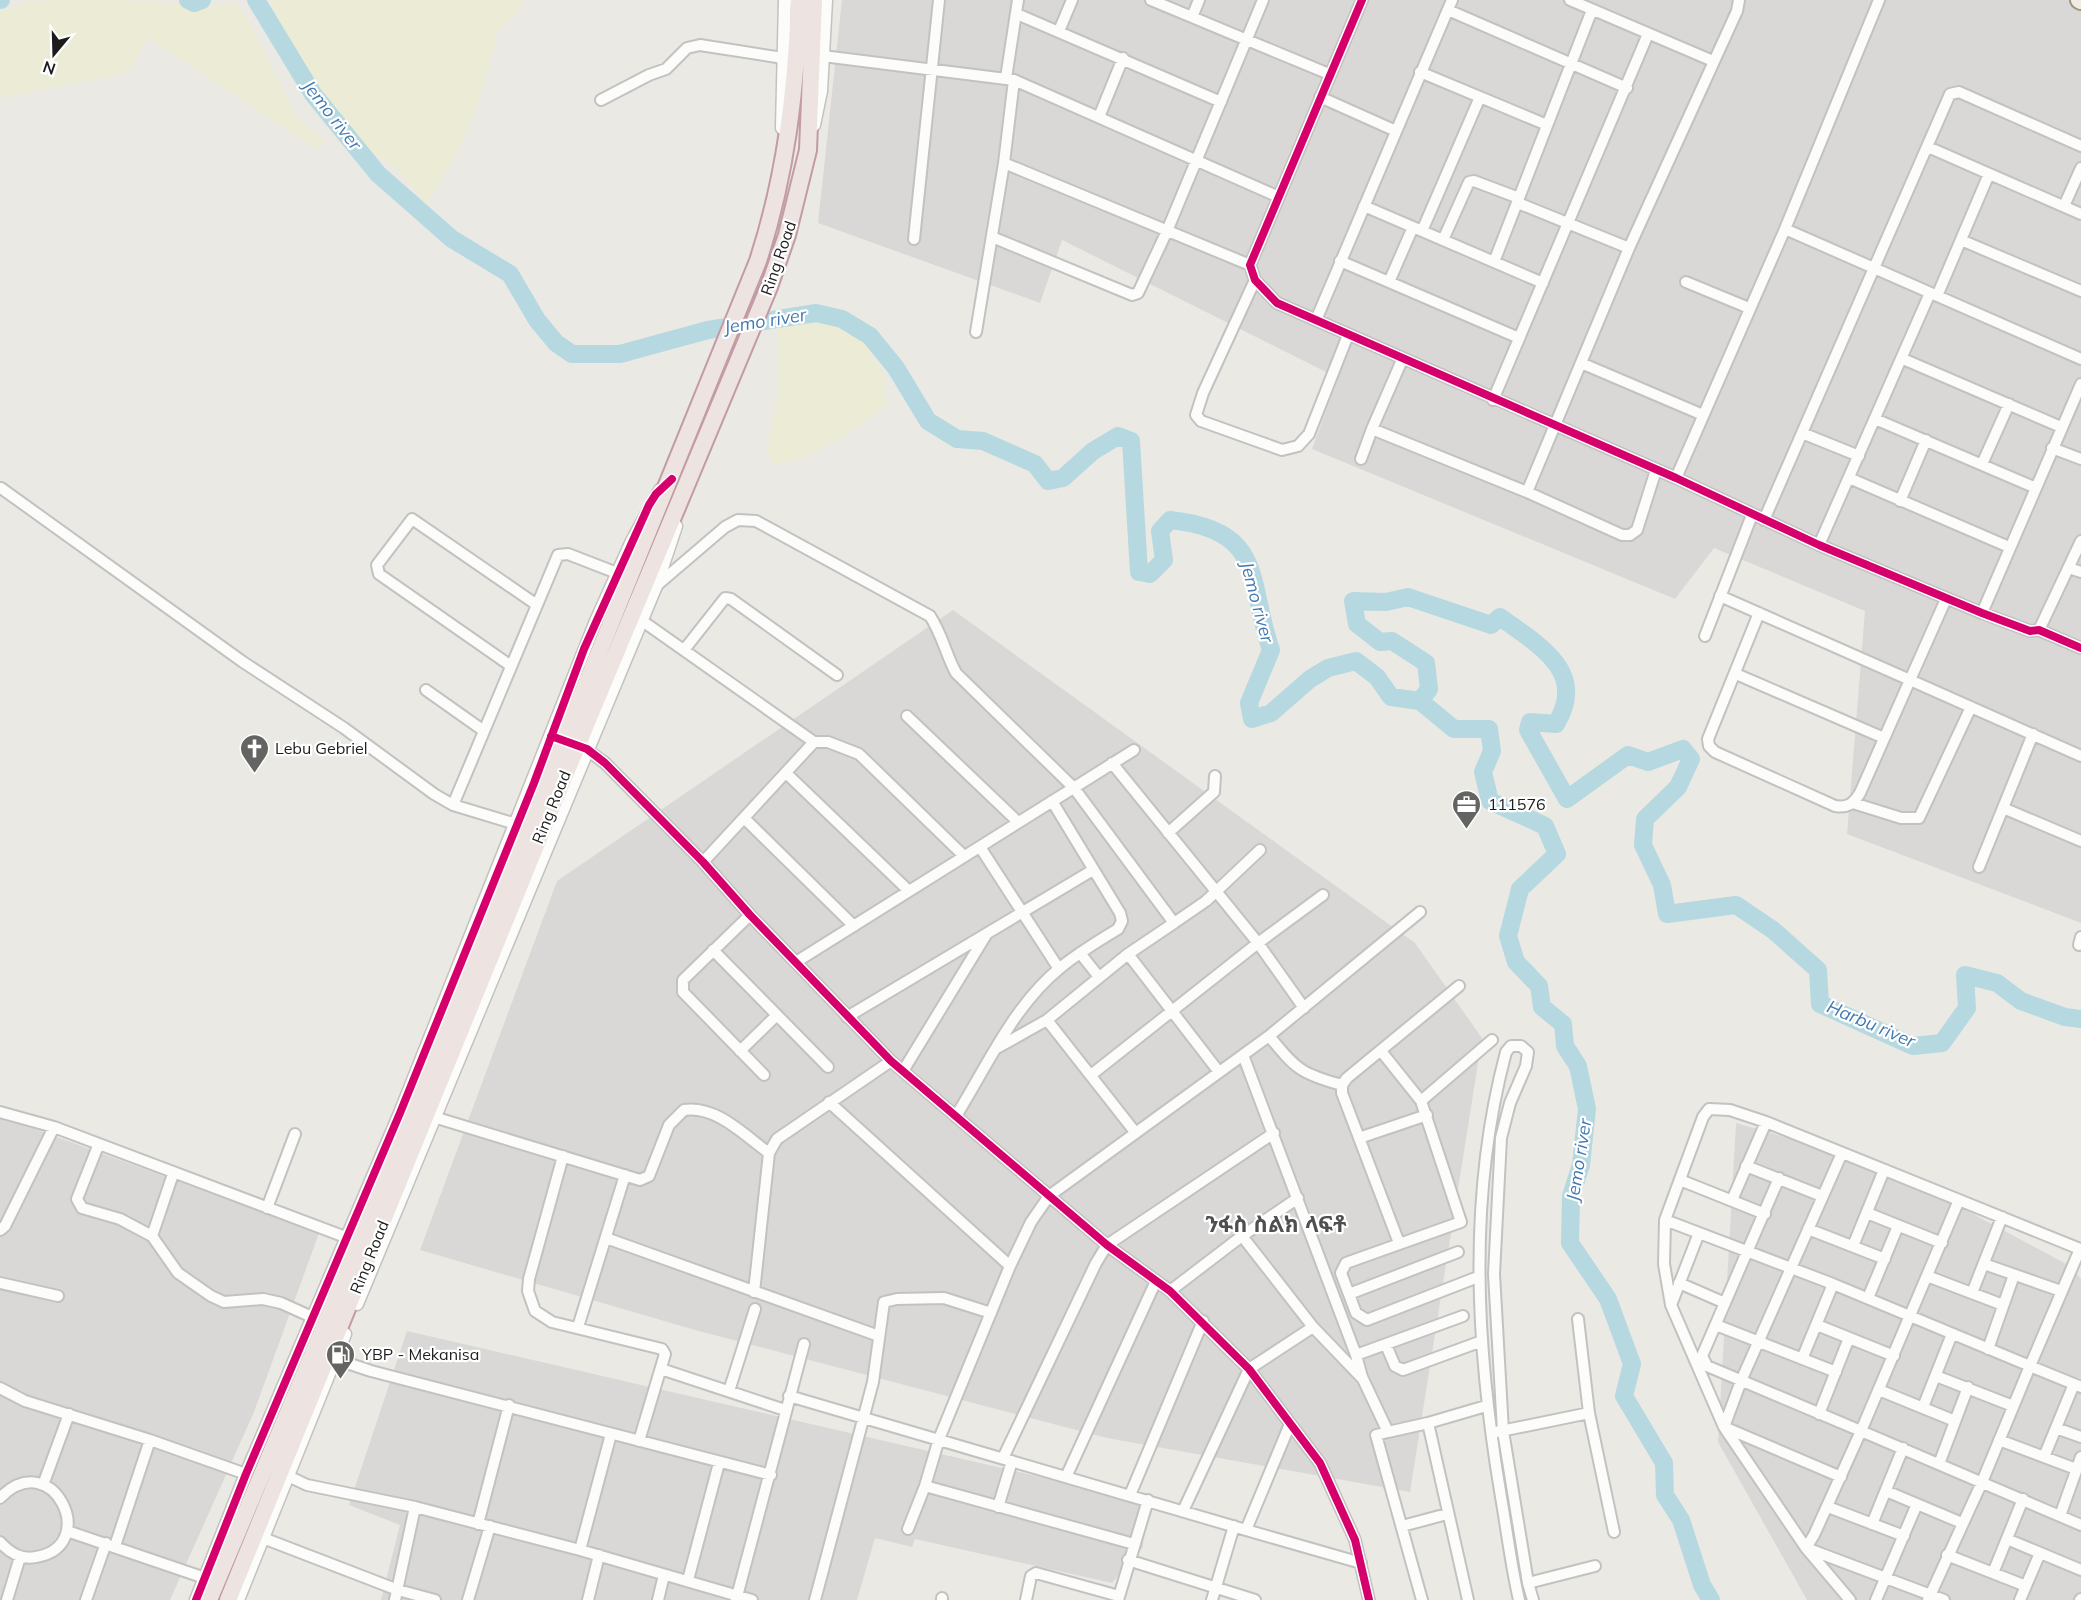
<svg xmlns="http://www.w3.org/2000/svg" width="2081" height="1600" font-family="Mulish,'Noto Sans Ethiopic',sans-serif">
	<rect width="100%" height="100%" fill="#ebe9e4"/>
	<!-- residential -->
	<path fill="#dad8d6" d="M842,0H2081V923L1847,834L1865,611L1714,548L1675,599L1312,449L1338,378L1062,240L1040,303L818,223Z
		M953,610L1415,943L1482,1038L1410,1492L1107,1438L695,1330L420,1250L557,881Z
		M0,1116L319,1233L254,1412L170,1600H0Z
		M1736,1123L1884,1166L2070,1266L2081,1279V1600H1807L1718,1442Z
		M407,1331L1145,1501L1143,1547L1112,1583L915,1539L912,1547L875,1538L857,1600H381L400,1525L349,1505Z"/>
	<!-- farmland -->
	<path fill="#ececd6" d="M55,0H127L180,4L195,10L235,1L250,23L296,115L324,141L319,151L148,38L131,68L120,75L0,98V11L28,2Z
		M270,0H521L520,9L498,31L480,97L459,148L427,204L399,171L367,149L326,98L278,23Z
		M816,321L843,329L866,345L884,375L888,405L847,435L805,457L774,465L767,453L778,387V327Z"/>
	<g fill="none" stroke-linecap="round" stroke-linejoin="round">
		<!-- river -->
		<path stroke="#b6d8e0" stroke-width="18" d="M0,0H1
			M188,0L194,3L202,0
			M256,0L313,94L378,174L452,239L510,274L537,320L556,343L572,354H620L708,330L816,313L842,319L870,336L896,368L928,421L957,439L983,441L1035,464L1048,481L1063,478L1093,451L1118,436L1131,441L1139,572L1150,574L1164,560L1160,531L1170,520C1266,530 1247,580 1271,650L1249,703L1252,719L1271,713L1310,679L1328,668L1356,661L1377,677L1391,697L1420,701L1454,729H1489L1492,751L1483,772L1490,801L1545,826L1557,854L1520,889L1508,936L1516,962L1539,986L1542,1007L1563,1024L1565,1046L1578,1066L1587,1109L1581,1165L1571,1196L1570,1243L1608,1299L1632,1364L1624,1396L1664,1463L1665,1495L1681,1520L1702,1585L1711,1600
			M1420,701L1429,689L1426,663L1392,641L1380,642L1357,624L1353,601L1386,602L1408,597L1491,625L1500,617C1538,645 1588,671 1556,724L1530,722L1528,730L1567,799L1628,755L1648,762L1683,749L1691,759L1678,787L1645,819L1643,845L1662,885L1667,914L1736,905L1773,930L1818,970L1820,1004L1913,1046L1942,1043L1967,1008L1965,975L1997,983L2021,1001L2065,1017L2081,1019"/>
		<defs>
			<path id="minor" d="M1151,0L1329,74
				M1362,0L1250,265L1255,280L1277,303L1676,478L1819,545L1982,613L2030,631L2039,630L2081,648
				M1570,0L1713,61
				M1448,10L1627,88
				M1017,14L1221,102
				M1192,17L1199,0
				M1059,31L1072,0
				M823,56L1014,80L1279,197
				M1420,72L1547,125
				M1006,78L1018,0
				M1320,97L1396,131
				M601,100L649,75L666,69L687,48L700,45L783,58
				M1099,117L1123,58
				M1928,147L2081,214
				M1004,163L1250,265
				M1518,203L1629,248
				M1364,206L1543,283
				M2064,206L2081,168
				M1413,227L1389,282L1519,338
				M1785,229L2081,359
				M1422,231L1480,97
				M992,237L1132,295L1138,293L1167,231L1263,0
				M914,239L939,0
				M1443,240L1469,182L1474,181L1519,198
				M1961,240L2081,291
				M1340,261L1389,282
				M1494,262L1592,10
				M1255,280L1203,393L1196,415L1201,421L1282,450L1298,446L1309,434L1348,335
				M1686,282L1749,308
				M1937,296L1989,174
				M1316,320L1452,0
				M976,332L1004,163L1014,80
				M1903,359L2061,427
				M1402,360L1372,429L1527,492L1622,535H1630L1637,530L1656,470
				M1581,363L1703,415
				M1493,400L1648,34
				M1875,419L2036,488
				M1802,433L1859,456
				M2052,448L2081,459
				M1361,459L1372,429
				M1982,464L2009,404
				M1676,478L1785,229L1879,0
				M1849,478L2009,547
				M1,488L243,662L344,728L434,794L453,805L516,824
				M1527,492L1629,248L1737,11L1739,0
				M1900,501L1926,440
				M1764,520L1950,94L1959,92L2081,146
				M1819,545L1930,293
				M2069,568L2081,572
				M656,586L725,527L738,520L756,521L930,616C942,634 946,655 956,673L1074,788L1174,923L1128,954L1047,1020L997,1048
				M1720,596L1910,680L1860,793C1853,804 1848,808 1835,806L1715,752L1709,746L1708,739L1759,613
				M1946,599L1910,680L2081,756
				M1982,613L2081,384
				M641,620L814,742H828L859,754L964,856
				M2039,630L2081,541
				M1705,636L1752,515
				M684,650L725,598L731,599L837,675
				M511,666L379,574L377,565L412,519L537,605
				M1736,674L1884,738
				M426,690L484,731
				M907,716L1018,822
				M583,747L605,763L703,862L750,915L891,1061L1107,1245L1170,1291L1249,1369L1320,1463L1355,1540L1369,1600
				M1112,763L1258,943L1304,1008
				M786,773L909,891
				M1853,803L1901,818H1919L1971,707
				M453,805L558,555L568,554L617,573
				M2003,808L2081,841
				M744,818L854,926
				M1168,833L1214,792L1215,776
				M980,847L1059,969
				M703,862L814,742
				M1979,867L2033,734
				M750,915L683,980V992L764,1075
				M1174,923L1206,901L1260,850
				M2079,945L2081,937
				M713,950L828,1067
				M1080,953L1099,977
				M1128,954L1219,1072
				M796,962L1134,750
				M847,1017L1093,870
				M1047,1020L1135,1132
				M1269,1036C1296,1069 1301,1074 1342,1085
				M740,1051L777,1015
				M1381,1051L1421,1101L1461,1222L1346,1263L1341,1273L1356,1313L1367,1320L1478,1277
				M1243,1055L1356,1355L1362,1377L1388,1432L1376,1435L1422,1600
				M903,1071L986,935
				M1091,1075L1258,943L1323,895
				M1421,1101L1492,1040
				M829,1102L1010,1266
				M0,1112L54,1127L348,1238
				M956,1116C987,1066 1014,1005 1060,968C1078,953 1098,941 1118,929L1122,921L1120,913L1052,801
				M437,1118L640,1180L649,1176L669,1125L684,1110C716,1105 744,1135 769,1153
				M1359,1138L1427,1115
				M98,1146L77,1199L82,1208L120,1219L152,1236L178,1273L211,1296L224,1302L263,1299L281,1303L312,1317
				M563,1156L529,1279L528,1291L535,1311L552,1322L662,1349L665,1354L639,1441
				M1746,1166L1822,1196
				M1779,1178L1705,1349L1702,1356L1707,1366L1861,1431L1959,1200L2080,1249L2030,1366L2081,1387
				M1680,1180L1765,1214
				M1732,1200L1766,1122
				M267,1208L295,1134
				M1867,1213L1942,1243
				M1665,1220L1833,1284L2030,1366L1982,1482L1928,1600
				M1808,1229L1885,1259
				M0,1230L5,1226L54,1127
				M152,1236L173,1174
				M606,1238L879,1336
				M1399,1243L1342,1093V1085L1347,1078L1459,986
				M1853,1246L1884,1170
				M1984,1264L2061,1291
				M1927,1276L2003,1305
				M0,1283L58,1296
				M1679,1283L1725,1303
				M1170,1291L1242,1236L1298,1198
				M754,1292L769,1153L777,1139L891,1061
				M1972,1293L2002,1217
				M1349,1294L1458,1252
				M1868,1298L1898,1226
				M1671,1305L1699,1233
				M1578,1319L1589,1413L1614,1532
				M1716,1325L1836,1372
				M1817,1325L1894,1356
				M578,1327L625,1175
				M1313,1327L1361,1377
				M1386,1345L1395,1366L1403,1370L1482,1341
				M1988,1349L2014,1275
				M1356,1355L1463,1316
				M335,1359L371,1371L771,1475
				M1802,1359L1833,1284
				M661,1369L785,1410
				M1936,1376L2013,1406
				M0,1388L25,1401L150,1440L246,1474
				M1879,1390L1955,1421
				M729,1391L755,1309
				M789,1396L1246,1530L1290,1424
				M1923,1407L1952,1334
				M1819,1414L1849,1338
				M1428,1423L1486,1406
				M2056,1428L2081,1437
				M1388,1432L1428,1423L1468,1600
				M1496,1432L1589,1413
				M1999,1440L2076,1469
				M2044,1457L2074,1384
				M1003,1458L1096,1263L1107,1245L1274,1133
				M1939,1464L1968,1387
				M288,1476L307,1485L415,1507L580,1550L752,1600
				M1066,1477L1156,1281
				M1841,1477L1724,1427L1741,1381L1842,1153
				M43,1485L69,1414
				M925,1486L1134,1544
				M1886,1491L1962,1523
				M1130,1495L1203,1321
				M0,1498C52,1444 102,1546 36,1557C21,1560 10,1553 0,1542
				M998,1507L1012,1461
				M1828,1507L1904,1536
				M1183,1511L1249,1369L1313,1327L1242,1236
				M2060,1516L2081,1457
				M478,1524L509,1405
				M1872,1524L1903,1448
				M1402,1526L1447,1514
				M908,1529L925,1486L939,1439L1010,1266L1031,1222L1049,1196L1269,1036L1420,912
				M1246,1530L1361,1563
				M67,1531L205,1578
				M263,1538L398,1590L435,1600
				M2007,1539L2081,1570
				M115,1546L150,1440
				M580,1550L611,1434
				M1947,1555L2026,1586
				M1128,1560L1255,1600
				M1993,1573L2023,1499
				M688,1580L719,1463
				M1528,1583L1595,1566
				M7,1600L20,1557
				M86,1600L106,1543
				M395,1600L415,1507
				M468,1600L490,1526
				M588,1600L599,1555
				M658,1600L664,1575
				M736,1600L804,1344
				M815,1600L873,1382L884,1302L897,1299L944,1298L991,1313
				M942,1600V1598
				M1026,1600L1031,1576L1036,1573L1119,1596
				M1118,1600L1148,1500
				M1212,1600L1234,1526
				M1519,1600C1511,1566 1507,1531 1501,1497C1476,1349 1467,1198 1506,1052L1511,1046H1521L1528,1052L1526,1066L1510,1103L1501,1138L1494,1274L1503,1431L1528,1583L1533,1600
				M1850,1600L1806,1548L1814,1535L1861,1431L2081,1525
				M1876,1600L1917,1504
				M1944,1600L1806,1548L1724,1427L1671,1305L1664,1264L1665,1220L1703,1117L1709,1109L1730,1110L1766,1122L1959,1200
				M2020,1600L2040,1553
				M2080,1600L2081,1599"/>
			<path id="tertiary" d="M814,125L821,91L826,0
				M782,128L785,0
				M357,1304L656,586L676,526
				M196,1600L246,1474L400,1113L596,621L632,541L660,490
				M238,1600L345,1334"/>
			<path id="primary" d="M2079,0L2081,1"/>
			<path id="trunk" d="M209,1600L348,1270L758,261C786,175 796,90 799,0
				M228,1600L553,804L769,287L787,235L808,150L814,0"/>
		</defs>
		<!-- minor casing -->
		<use href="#minor" stroke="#c3c2c0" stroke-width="14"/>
		<!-- tertiary casing -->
		<use href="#tertiary" stroke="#c3c2c0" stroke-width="15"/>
		<!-- primary casing -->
		<use href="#primary" stroke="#a19681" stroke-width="20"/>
		<!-- trunk casing -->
		<use href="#trunk" stroke="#c29ba5" stroke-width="20"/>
		<!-- minor -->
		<use href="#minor" stroke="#fcfcfb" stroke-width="10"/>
		<!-- tertiary -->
		<use href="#tertiary" stroke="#fcfcfb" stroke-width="12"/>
		<!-- primary -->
		<use href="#primary" stroke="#f0ebe3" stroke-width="16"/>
		<!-- trunk -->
		<use href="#trunk" stroke="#ede4e1" stroke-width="16"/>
		<defs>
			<path id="cycleway" d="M1362,0L1250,265L1255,280L1277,303L1676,478L1819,545L1982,613L2030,631L2039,630L2081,648
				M551,736L587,749L605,763L703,862L750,915L891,1061L1107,1245L1170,1291L1249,1369L1320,1463L1355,1540L1369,1600
				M196,1600L246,1474L400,1113L534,783L584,649L649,505L656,494L672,479"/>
		</defs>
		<!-- cycleway casing -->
		<use href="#cycleway" stroke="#fff" stroke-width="11"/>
		<!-- cycleway -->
		<use href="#cycleway" stroke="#d6006c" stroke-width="8"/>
	</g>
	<!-- icons -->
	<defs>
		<symbol id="church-pin" viewBox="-11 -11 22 30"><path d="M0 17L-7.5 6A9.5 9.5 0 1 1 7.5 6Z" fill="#646462" stroke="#fff"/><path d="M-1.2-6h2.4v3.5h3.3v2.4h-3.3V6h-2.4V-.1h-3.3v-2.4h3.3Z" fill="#fff"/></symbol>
		<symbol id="office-pin" viewBox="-11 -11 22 30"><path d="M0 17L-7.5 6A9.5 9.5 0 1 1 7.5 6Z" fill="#646462" stroke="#fff"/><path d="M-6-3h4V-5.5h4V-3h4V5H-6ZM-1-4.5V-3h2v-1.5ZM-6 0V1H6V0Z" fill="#fff"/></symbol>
		<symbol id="fuel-pin" viewBox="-11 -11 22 30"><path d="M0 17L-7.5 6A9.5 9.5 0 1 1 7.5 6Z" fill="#646462" stroke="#fff"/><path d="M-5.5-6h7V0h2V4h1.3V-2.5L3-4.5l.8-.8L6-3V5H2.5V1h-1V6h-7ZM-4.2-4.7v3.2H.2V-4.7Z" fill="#fff"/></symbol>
	</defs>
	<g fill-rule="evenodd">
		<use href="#church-pin" x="238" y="732" width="33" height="45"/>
		<use href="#office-pin" x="1450" y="788" width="33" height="45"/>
		<use href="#fuel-pin" x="324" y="1338" width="33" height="45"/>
	</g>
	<g text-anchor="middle" stroke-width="4.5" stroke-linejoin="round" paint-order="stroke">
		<!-- street labels -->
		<g font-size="16" fill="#1c1c1c" stroke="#fff">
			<text transform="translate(778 258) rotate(-71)" y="6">Ring Road</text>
			<text transform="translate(551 807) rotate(-68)" y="6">Ring Road</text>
			<text transform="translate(369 1257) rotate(-68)" y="6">Ring Road</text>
		</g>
		<!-- poi labels -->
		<g font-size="16" fill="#1c1c1c" stroke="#fff" text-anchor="start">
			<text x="275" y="754">Lebu Gebriel</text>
			<text x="1488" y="810">111576</text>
			<text x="362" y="1360">YBP - Mekanisa</text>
		</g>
		<!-- water labels -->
		<g font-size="18" font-style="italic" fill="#447ab1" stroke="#fff">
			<text transform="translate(332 115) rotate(52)" y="6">Jemo river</text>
			<text transform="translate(765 321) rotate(-9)" y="6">Jemo river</text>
			<text transform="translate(1257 602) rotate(75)" y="6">Jemo river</text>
			<text transform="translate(1871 1024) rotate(23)" y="6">Harbu river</text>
			<text transform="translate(1579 1160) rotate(-81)" y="6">Jemo river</text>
		</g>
		<!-- district labels -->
		<g font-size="22" font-weight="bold" fill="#4f4f4f" stroke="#fff">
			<text x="1276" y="1232">ንፋስ ስልክ ላፍቶ</text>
		</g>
	</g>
	<!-- north arrow -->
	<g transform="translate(54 54) rotate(199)" stroke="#ffffff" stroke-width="4.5" paint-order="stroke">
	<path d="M0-4.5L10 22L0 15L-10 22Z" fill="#1c1c1c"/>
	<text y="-9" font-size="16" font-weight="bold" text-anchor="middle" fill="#1c1c1c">N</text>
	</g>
</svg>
